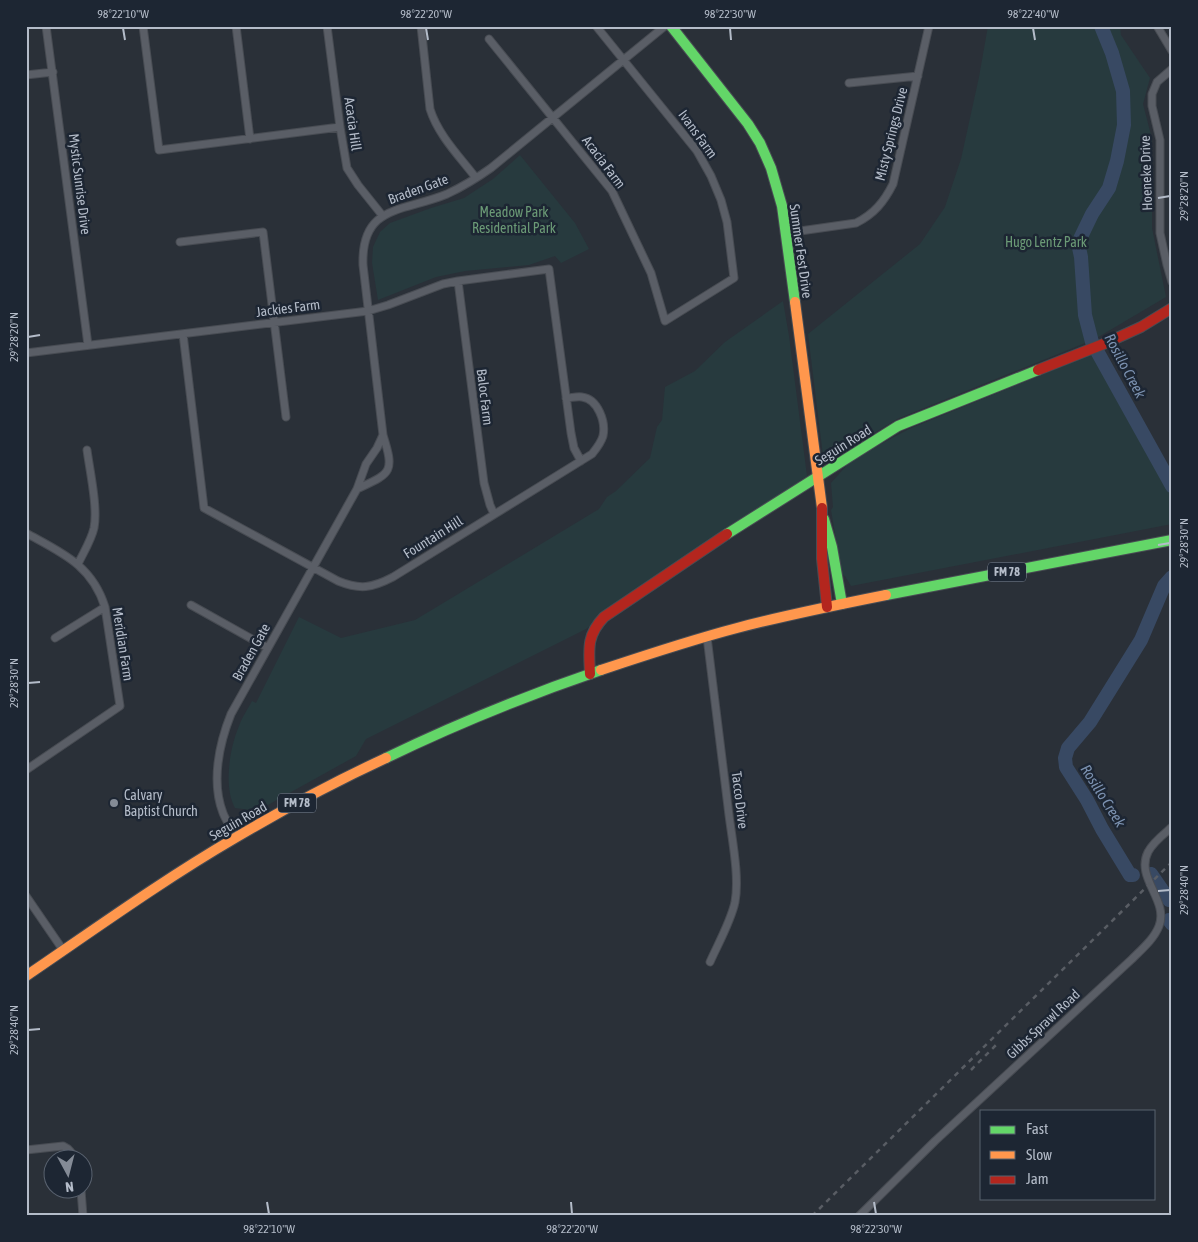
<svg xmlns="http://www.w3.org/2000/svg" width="1198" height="1242" font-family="'Asap Condensed',sans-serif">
	<rect width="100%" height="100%" fill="#2a3038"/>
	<!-- green -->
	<path fill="#273a3e" d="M988,26H1120L1121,35L1150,78L1143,104L1152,139V228L1166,297L1095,339L897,419L824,464L808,334L920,244L945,207L961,159L979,77Z
		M520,155L575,223L589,249L561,263L555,256L529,265L465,271L436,277L378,300L372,263L373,247L380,232L390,223L431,208L464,198L493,179Z
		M783,301L789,336L807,476L586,629L366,739L356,756L257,811L235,808C223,786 230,747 239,726C242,717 248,709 252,701L256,703L299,617L341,638L415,620L599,509L607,497L616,491L650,458L657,427L662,420L665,387L695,371L725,342Z
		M1095,353L1172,494V524L851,586L845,576L842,575L831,510L833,507L831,483L848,464L877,446L909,429Z"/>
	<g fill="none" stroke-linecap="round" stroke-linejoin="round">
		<!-- river -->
		<path stroke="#384963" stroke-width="14" d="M1101,26L1112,53L1123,91L1124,125L1117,161L1109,188L1092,214L1078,243L1081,257L1085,315L1092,342L1172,486
			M1151,874L1169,900
			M1133,875H1130L1102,829L1087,800L1066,767L1065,758L1068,748L1090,722L1141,640L1164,586L1172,577
			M1169,920L1172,924"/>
		<defs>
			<path id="street" d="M46,26L88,345
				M143,26L159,150L340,127
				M236,26L250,139
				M327,26L340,127L347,168L358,185L382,215
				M421,26L430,109C438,135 460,157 476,178
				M1157,26L1172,51
				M489,39L612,191L651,273L665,321L734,278L727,222L721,200L711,176L697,151L596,26
				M1172,69L1157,82L1152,94V106L1160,140V233L1167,265L1172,282
				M26,75L53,72
				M849,83L918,76
				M786,233L856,223C874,214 884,202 893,184L929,26
				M180,242L263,232L286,417
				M458,281L484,483L490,505L494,514
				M183,334L204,508L338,581C360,590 372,588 393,577L592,454C596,449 601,443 603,436C606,422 598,399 582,397C577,396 571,398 566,398
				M26,353L368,311L388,305L443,284L458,281L549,269L571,433L574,448L581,461
				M357,489C391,473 395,473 383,435L363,265C361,204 404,212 447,194C462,187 477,178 491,168L665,26
				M26,533C62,553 92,565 105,607L120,706L26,770
				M78,564C83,553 91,541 94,528C98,508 90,472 87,450
				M191,605L268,648
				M707,637C714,693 721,750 728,807C731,835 740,875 735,902C731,921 718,944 710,962
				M55,638L105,607
				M236,837C232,829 226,821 223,813C211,782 219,744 231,714L357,489L366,464L377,448L383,435
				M26,896L63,950
				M26,1150L63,1146C70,1149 72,1153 75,1160
				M81,1190L83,1216
				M859,1216L935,1141L1132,959C1142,949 1154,939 1159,926C1169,900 1135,878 1148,852C1153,842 1164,834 1172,827"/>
			<path id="fast" d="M671,26L748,124L760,143L771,168L782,206L795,302
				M824,519L832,547L842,604
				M727,534L898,426L1038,370
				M886,595L1172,540
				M386,758C456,724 528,695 601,670"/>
			<path id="slow" d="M795,302L822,508
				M601,670C646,655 691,640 737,628C786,615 836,605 886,595
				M26,976C95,929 163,880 235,838C284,809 334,782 386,758"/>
			<path id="jam" d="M1038,370L1106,343L1141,327L1172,308
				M822,508V559L827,607
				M590,674C589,650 586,636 604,617L727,534"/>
		</defs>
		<!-- street casing -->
		<use href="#street" stroke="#484c53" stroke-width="9"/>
		<!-- fast casing -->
		<use href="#fast" stroke="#484c53" stroke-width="12"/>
		<!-- slow casing -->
		<use href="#slow" stroke="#484c53" stroke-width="12"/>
		<!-- jam casing -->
		<use href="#jam" stroke="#484c53" stroke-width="12"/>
		<!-- street -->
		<use href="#street" stroke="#5a5e66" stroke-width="7"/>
		<!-- fast -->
		<use href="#fast" stroke="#63d668" stroke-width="10"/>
		<!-- slow -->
		<use href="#slow" stroke="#ff974d" stroke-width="10"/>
		<!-- jam -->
		<use href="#jam" stroke="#b3261e" stroke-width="10"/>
		<!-- rail -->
		<path stroke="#595d64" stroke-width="2.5" stroke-dasharray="5 5" stroke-linecap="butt" d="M971,1070L999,1042
			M812,1216L1172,862"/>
	</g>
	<!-- ticks -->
	<path fill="none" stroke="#b4bcc9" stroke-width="2" d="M123,28L125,40M426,28L428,40M730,28L731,40M1033,28L1035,40M1158,198L1170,196M28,337L40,335M1158,545L1170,543M28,683L40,682M1158,891L1170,890M28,1030L40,1029M267,1202L269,1214M571,1202L572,1214M874,1202L876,1214"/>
	<!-- markers -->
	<circle fill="#848b96" stroke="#1d2633" stroke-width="2" cx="114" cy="803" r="5"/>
	<g text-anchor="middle" stroke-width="5" stroke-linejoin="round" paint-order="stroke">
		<!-- shield labels -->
		<g fill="#1d2633" stroke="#878f9c" stroke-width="1">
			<rect x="988" y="562.5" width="38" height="19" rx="4"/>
			<rect x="278" y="793.5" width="38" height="19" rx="4"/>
		</g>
		<g font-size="12" font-weight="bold" fill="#b4bcc9">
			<text x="1007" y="576">FM 78</text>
			<text x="297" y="807">FM 78</text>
		</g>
		<!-- street labels -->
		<g font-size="14" fill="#b4bcc9" stroke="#1d2633">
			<text transform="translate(353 124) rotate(82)" y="5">Acacia Hill</text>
			<text transform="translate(698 134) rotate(54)" y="5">Ivans Farm</text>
			<text transform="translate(891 134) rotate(-76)" y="5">Misty Springs Drive</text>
			<text transform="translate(604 162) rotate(53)" y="5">Acacia Farm</text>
			<text transform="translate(1146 173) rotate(-92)" y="5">Hoeneke Drive</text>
			<text transform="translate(80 184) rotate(83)" y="5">Mystic Sunrise Drive</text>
			<text transform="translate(418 189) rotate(-20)" y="5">Braden Gate</text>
			<text transform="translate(801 251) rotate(82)" y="5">Summer Fest Drive</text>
			<text transform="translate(288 308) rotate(-7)" y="5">Jackies Farm</text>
			<text transform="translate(485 397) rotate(83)" y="5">Baloc Farm</text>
			<text transform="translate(843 445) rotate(-32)" y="5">Seguin Road</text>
			<text transform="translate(433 537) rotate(-32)" y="5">Fountain Hill</text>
			<text transform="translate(123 644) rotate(81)" y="5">Meridian Farm</text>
			<text transform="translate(251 652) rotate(-61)" y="5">Braden Gate</text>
			<text transform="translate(740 800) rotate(83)" y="5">Tacco Drive</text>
			<text transform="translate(238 821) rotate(-30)" y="5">Seguin Road</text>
			<text transform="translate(1043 1024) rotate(-43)" y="5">Gibbs Sprawl Road</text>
		</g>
		<!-- park labels -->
		<g font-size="14" fill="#6b9a76" stroke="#1d2633">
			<text x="514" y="217">Meadow Park<tspan x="514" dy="16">Residential Park</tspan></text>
			<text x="1046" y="247">Hugo Lentz Park</text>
		</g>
		<!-- poi labels -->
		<g font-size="14" fill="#b4bcc9" stroke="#1d2633" text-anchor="start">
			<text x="124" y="800">Calvary<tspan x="124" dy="16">Baptist Church</tspan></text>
		</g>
		<!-- water labels -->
		<g font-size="15" font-style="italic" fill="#7c92b1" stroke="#1d2633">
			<text transform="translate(1125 366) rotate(62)" y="5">Rosillo Creek</text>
			<text transform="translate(1103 796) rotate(58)" y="5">Rosillo Creek</text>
		</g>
	</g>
	<!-- border -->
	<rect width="1198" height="1242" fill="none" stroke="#1d2633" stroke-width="55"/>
	<!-- legend -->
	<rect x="980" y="1110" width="175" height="90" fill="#1d2633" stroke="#59626f"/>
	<rect x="990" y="1126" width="25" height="8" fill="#63d668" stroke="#59626f"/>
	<text x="1026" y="1134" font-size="15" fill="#b4bcc9">Fast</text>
	<rect x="990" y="1151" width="25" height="8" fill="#ff974d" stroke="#59626f"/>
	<text x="1026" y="1160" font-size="15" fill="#b4bcc9">Slow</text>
	<rect x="990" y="1176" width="25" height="8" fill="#b3261e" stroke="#59626f"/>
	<text x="1026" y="1184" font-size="15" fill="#b4bcc9">Jam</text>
	<!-- north arrow -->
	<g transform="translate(68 1174) rotate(173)"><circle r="24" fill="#1d2633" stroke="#59626f"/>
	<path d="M0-4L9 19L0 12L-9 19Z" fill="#848b96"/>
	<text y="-8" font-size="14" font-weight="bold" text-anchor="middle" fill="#b4bcc9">N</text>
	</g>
	<rect x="28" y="28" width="1142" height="1186" fill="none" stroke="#b4bcc9" stroke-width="2"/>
	<g font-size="12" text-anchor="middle" fill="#b4bcc9">
		<text x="123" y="18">98°22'10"W</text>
		<text x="426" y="18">98°22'20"W</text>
		<text x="730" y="18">98°22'30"W</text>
		<text x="1033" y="18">98°22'40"W</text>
		<text transform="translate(1184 196) rotate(-90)" y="4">29°28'20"N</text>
		<text transform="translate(14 337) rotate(-90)" y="4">29°28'20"N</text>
		<text transform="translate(1184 543) rotate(-90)" y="4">29°28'30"N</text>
		<text transform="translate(14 683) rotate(-90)" y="4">29°28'30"N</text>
		<text transform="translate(1184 890) rotate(-90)" y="4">29°28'40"N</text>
		<text transform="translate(14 1030) rotate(-90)" y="4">29°28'40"N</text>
		<text x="269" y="1233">98°22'10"W</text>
		<text x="572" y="1233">98°22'20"W</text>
		<text x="876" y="1233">98°22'30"W</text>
	</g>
</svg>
